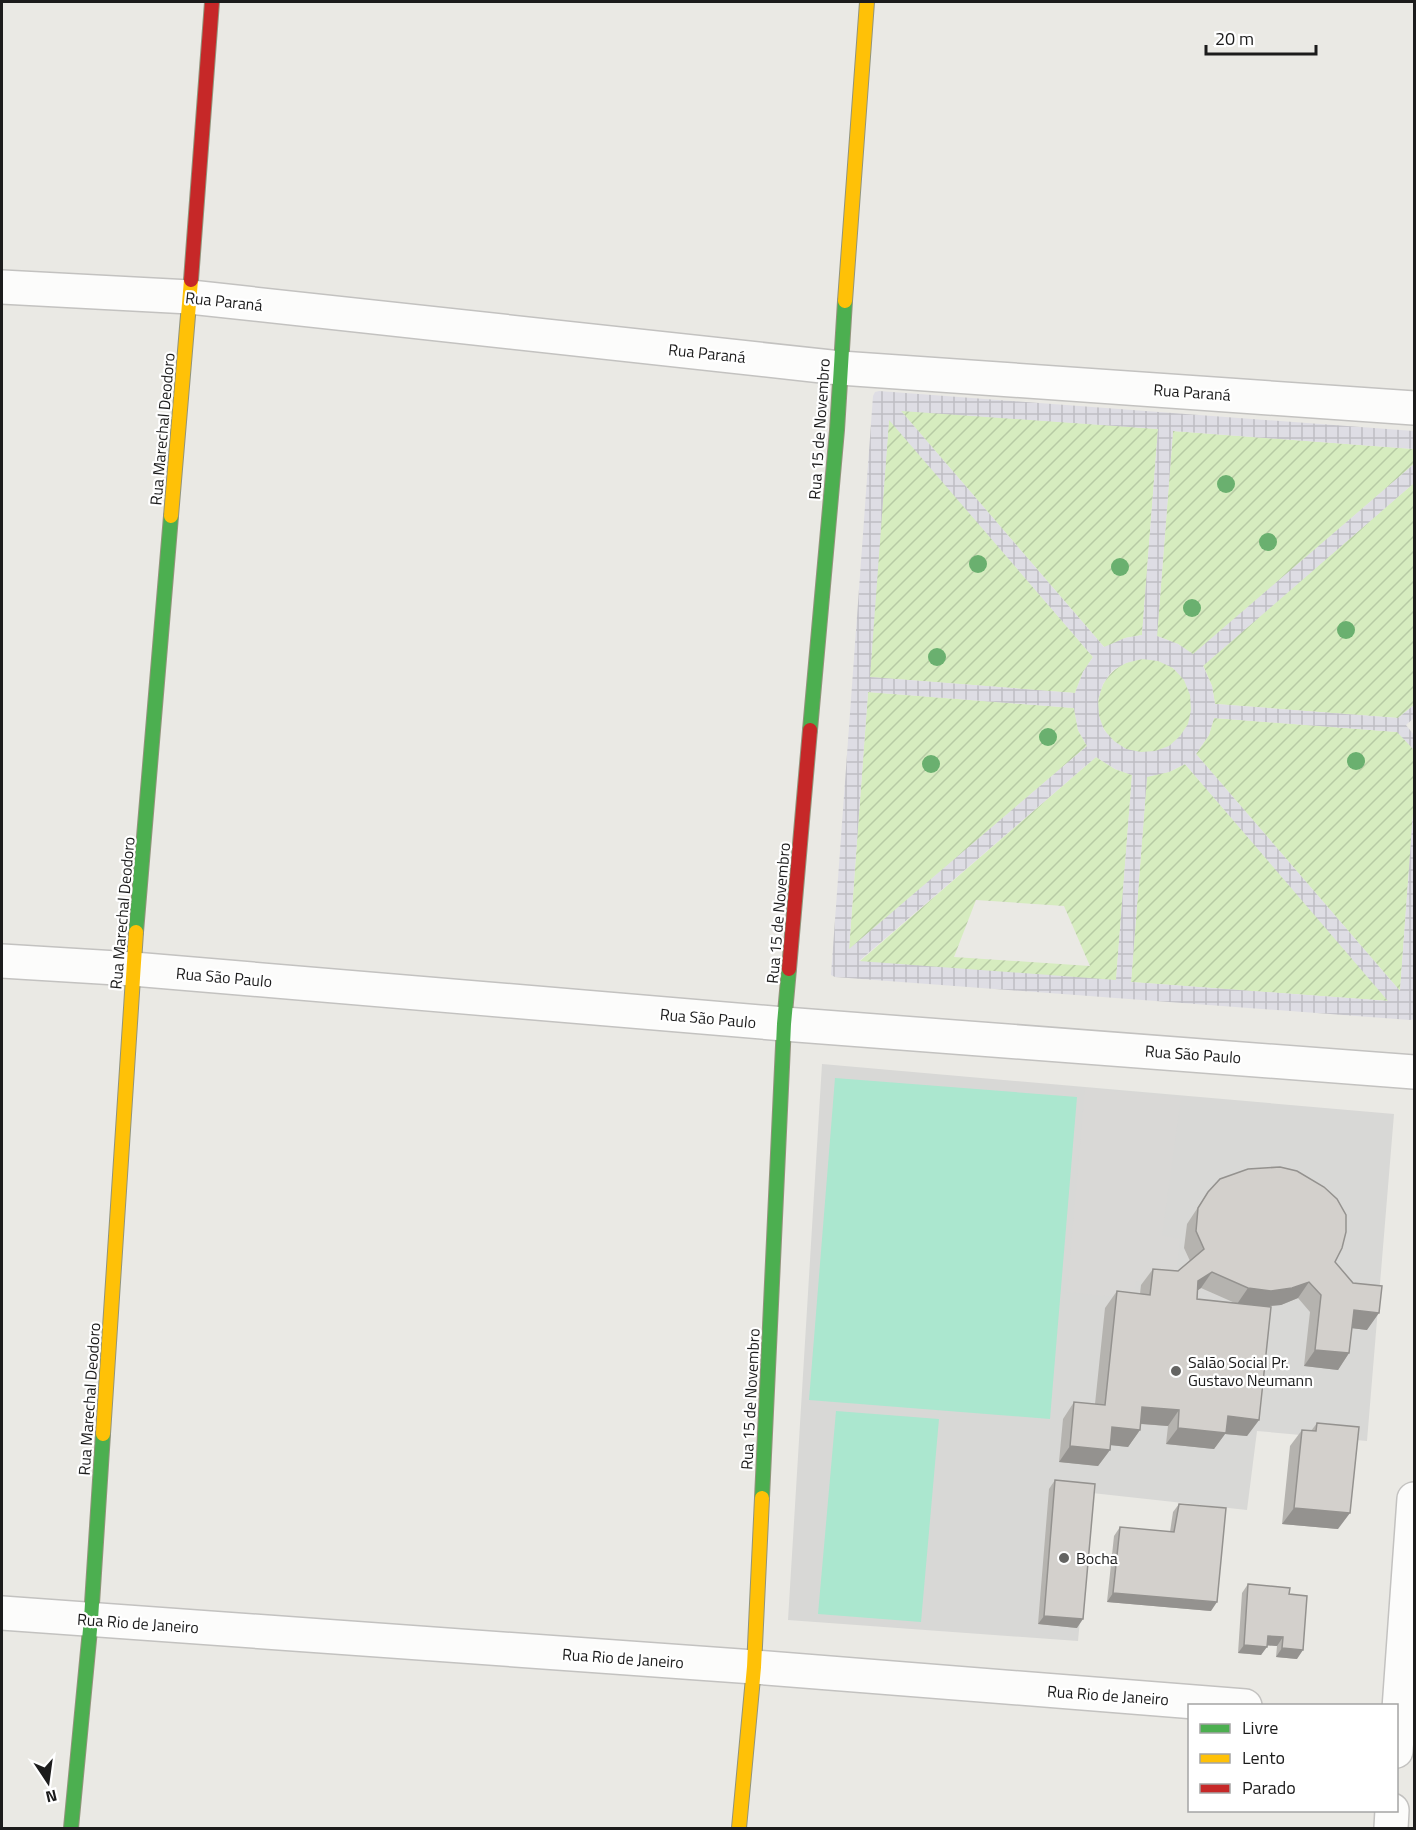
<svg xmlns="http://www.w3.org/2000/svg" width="1416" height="1830" font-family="'Titillium Web',sans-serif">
	<defs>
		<pattern id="garden-furrows" width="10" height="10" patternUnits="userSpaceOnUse" patternTransform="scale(1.5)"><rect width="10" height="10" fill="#d6ecbf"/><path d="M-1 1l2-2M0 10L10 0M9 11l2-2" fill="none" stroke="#b7caa4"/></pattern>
		<pattern id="plaza-grid" width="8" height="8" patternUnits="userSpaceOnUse" patternTransform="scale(1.5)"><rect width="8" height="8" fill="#dedde4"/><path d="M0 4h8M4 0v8" fill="none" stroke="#bebdc3"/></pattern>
	</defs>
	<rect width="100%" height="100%" fill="#eae9e4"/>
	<!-- religious -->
	<path fill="#d8d8d6" d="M822,1064L1394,1114L1367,1441L1257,1431L1247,1510L1092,1493L1078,1641L788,1620Z"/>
	<!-- garden -->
	<path fill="url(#garden-furrows)" fill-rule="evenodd" d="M900,410L1158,429L1142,635L1125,638L1105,648Z
		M889,419L1093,657L1083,672L1075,693L869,677Z
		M1173,431L1414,449V464L1193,655L1178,644L1157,636Z
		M1414,483V705L1398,718L1215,704L1212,686L1203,665Z
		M1098 706a47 47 0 1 1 94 0a47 47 0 1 1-94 0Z
		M868,692L1074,708L1078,730L1087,746L849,950Z
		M1214,718L1398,732L1414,750V800L1400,991L1196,754L1209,735Z
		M1096,757L1115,769L1132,775L1116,981L859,962ZM976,900L1064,906L1090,966L954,957Z
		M1185,764L1389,1001L1131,982L1147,776L1169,772Z"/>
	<!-- pitch -->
	<path fill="#abe7cf" d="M835,1078L1077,1097L1050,1419L809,1400Z
		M836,1411L939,1419L921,1622L818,1614Z"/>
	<!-- parking -->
	<path fill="#d9d8d6" d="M1085,1088L1181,1098L1162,1236L1180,1239L1176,1275L1167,1284L1136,1281L1133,1299L1067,1292Z"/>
	<!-- plaza -->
	<path fill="url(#plaza-grid)" fill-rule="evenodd" d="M879,391L1414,431V449L1173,431L1157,636L1178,644L1193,654L1414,464V483L1203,666L1212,686L1215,704L1398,718L1414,705V718L1406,725L1414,735V750L1397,732L1214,718L1209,735L1196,754L1400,991L1414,800V1019L1410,1020L835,977L831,975L873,396L875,392ZM901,411L1158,429L1142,635L1125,638L1104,647ZM889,420L1093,657L1083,672L1075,693L870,677ZM1142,659L1158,661L1173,668L1184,680L1190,695L1191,710L1188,724L1180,736L1169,746L1155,751L1141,752L1126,749L1114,741L1104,730L1099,716L1098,700L1103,684L1112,671L1126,663ZM868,692L1074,708L1078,730L1087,746L849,949ZM1096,757L1115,769L1132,775L1116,980L859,961ZM1185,764L1388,1001L1131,982L1147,777L1169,772Z"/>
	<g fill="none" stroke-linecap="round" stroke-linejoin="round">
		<defs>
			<path id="street" d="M2,287L190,297L840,368L1414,408
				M2,961L133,969L784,1024L1414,1072
				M2,1613L754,1667L1245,1706
				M1396,1751L1414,1499
				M1391,1828L1392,1810"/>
			<path id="fast" d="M810,730L837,430L845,301
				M136,932L171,516
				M762,1498L784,1024L789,969
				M71,1828L91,1619L103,1434"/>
			<path id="slow" d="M845,301L867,2
				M171,516L191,280
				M103,1434L136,932
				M739,1828L754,1667L762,1498"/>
			<path id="jam" d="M191,280L212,2
				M789,969L810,730"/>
		</defs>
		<!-- street casing -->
		<use href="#street" stroke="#c3c2c0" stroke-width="36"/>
		<!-- fast casing -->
		<use href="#fast" stroke="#92947c" stroke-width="16"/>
		<!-- slow casing -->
		<use href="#slow" stroke="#92947c" stroke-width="16"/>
		<!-- jam casing -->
		<use href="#jam" stroke="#92947c" stroke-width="16"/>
		<!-- street -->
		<use href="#street" stroke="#fcfcfb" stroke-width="33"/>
		<!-- fast -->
		<use href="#fast" stroke="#4caf50" stroke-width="14"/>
		<!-- slow -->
		<use href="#slow" stroke="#ffc107" stroke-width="14"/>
		<!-- jam -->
		<use href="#jam" stroke="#c62828" stroke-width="14"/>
	</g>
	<!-- trees -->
	<g fill="#6ab06f">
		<circle cx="1226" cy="484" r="9"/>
		<circle cx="1268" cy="542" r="9"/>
		<circle cx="978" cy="564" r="9"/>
		<circle cx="1120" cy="567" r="9"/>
		<circle cx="1192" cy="608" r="9"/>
		<circle cx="1346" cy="630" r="9"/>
		<circle cx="937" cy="657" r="9"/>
		<circle cx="1048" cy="737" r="9"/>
		<circle cx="1356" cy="761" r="9"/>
		<circle cx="931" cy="764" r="9"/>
	</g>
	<!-- wall -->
	<path fill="#b5b3af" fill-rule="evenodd" d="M1208,1192L1335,1262L1367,1330L1352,1328L1349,1353L1338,1370L1304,1366L1310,1312L1298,1298L1281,1305L1266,1306L1259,1420L1247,1436L1225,1434L1214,1449L1166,1444L1168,1426L1140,1424V1430L1128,1447L1110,1445V1450L1098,1466L1059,1462L1063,1419L1074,1402L1095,1404L1105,1308L1117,1291L1140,1294L1141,1285L1153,1269L1178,1271L1190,1261L1184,1248L1187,1224ZM1201,1288L1235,1303L1197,1299L1198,1290Z
		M1317,1423L1338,1529L1282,1524L1290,1446L1302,1430L1311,1431Z
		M1055,1480L1077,1628L1038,1624L1049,1489Z
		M1179,1504L1211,1611L1107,1602L1114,1536L1120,1527L1170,1532L1173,1512Z
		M1248,1584L1289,1594L1297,1659L1276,1657L1277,1646L1267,1645L1261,1655L1238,1653L1242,1593Z"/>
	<!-- shaded-wall -->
	<path fill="#94928f" d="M1212,1272L1201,1288L1187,1298L1198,1281Z
		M1309,1282L1298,1298L1281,1305L1259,1307L1237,1304L1248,1288Z
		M1354,1310L1379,1313L1367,1330L1342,1327Z
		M1315,1350L1349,1353L1338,1370L1304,1366Z
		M1142,1407L1179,1410L1168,1426L1131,1423Z
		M1228,1416L1259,1420L1247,1436L1225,1434L1214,1449L1166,1444L1178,1428Z
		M1112,1427L1140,1430L1128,1447L1101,1444Z
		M1070,1446L1110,1450L1098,1466L1059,1462Z
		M1294,1508L1350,1513L1338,1529L1282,1524Z
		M1113,1593L1217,1602L1211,1611L1107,1602Z
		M1044,1616L1083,1619L1077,1628L1038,1624Z
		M1268,1636L1283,1637L1277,1646L1262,1645Z
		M1244,1645L1267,1647L1261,1655L1238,1653Z
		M1282,1648L1303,1650L1297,1659L1276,1657Z"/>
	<!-- building -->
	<path fill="#d3d0cc" stroke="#94928f" stroke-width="1.5" d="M1280,1167L1297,1171L1324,1187L1337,1199L1346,1215V1232L1342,1248L1335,1262L1353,1283L1382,1286L1379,1313L1354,1310L1349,1353L1315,1350L1321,1295L1309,1282L1292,1288L1271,1291L1248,1288L1212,1272L1198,1281L1197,1299L1271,1307L1259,1420L1228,1416L1226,1433L1178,1428L1179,1410L1142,1407L1140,1430L1112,1427L1110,1450L1070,1446L1074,1402L1105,1405L1117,1291L1150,1295L1153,1269L1178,1271L1204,1249L1196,1231L1198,1208L1208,1192L1220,1179L1248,1169Z
		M1317,1423L1359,1427L1350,1513L1294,1508L1302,1430L1316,1431Z
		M1055,1480L1095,1484L1083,1619L1044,1616Z
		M1179,1504L1226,1508L1217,1602L1113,1593L1120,1527L1174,1532Z
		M1248,1584L1290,1588L1289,1594L1307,1596L1303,1650L1282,1648L1283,1637L1268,1636L1267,1647L1244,1645Z"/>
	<!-- markers -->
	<g fill="#646462" stroke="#fff" stroke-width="2">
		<circle cx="1176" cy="1371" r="6"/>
		<circle cx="1064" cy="1558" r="6"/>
	</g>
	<g text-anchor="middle" stroke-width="4.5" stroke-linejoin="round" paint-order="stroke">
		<!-- street labels -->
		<g font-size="16" fill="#1c1c1c" stroke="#fff">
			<text transform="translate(224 301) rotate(6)" y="6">Rua Paraná</text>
			<text transform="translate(707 353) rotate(6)" y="6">Rua Paraná</text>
			<text transform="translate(1192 392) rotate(4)" y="6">Rua Paraná</text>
			<text transform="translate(162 429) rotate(-85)" y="6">Rua Marechal Deodoro</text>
			<text transform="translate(819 429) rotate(-86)" y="6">Rua 15 de Novembro</text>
			<text transform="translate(122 913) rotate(-85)" y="6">Rua Marechal Deodoro</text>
			<text transform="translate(778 913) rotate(-85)" y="6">Rua 15 de Novembro</text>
			<text transform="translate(224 977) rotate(5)" y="6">Rua São Paulo</text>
			<text transform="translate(708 1018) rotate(5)" y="6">Rua São Paulo</text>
			<text transform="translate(1193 1054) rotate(4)" y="6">Rua São Paulo</text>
			<text transform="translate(89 1399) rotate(-86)" y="6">Rua Marechal Deodoro</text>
			<text transform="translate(750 1399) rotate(-87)" y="6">Rua 15 de Novembro</text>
			<text transform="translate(138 1623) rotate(4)" y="6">Rua Rio de Janeiro</text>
			<text transform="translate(623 1658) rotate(4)" y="6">Rua Rio de Janeiro</text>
			<text transform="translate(1108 1695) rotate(4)" y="6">Rua Rio de Janeiro</text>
		</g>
		<!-- poi labels -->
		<g font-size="16" fill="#1c1c1c" stroke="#fff" text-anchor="start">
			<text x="1188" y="1368">Salão Social Pr.<tspan x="1188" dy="18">Gustavo Neumann</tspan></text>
			<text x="1076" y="1564">Bocha</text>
		</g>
	</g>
	<!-- border -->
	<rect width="1416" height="1830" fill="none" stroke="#1c1c1c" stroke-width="6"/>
	<!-- legend -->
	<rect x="1188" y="1704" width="210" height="108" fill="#ffffff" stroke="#a4a4a4" stroke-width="1.5"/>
	<rect x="1200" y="1724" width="30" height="9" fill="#4caf50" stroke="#a4a4a4" stroke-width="1.5"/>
	<text x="1242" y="1734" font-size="18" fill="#1c1c1c">Livre</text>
	<rect x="1200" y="1754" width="30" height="9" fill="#ffc107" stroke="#a4a4a4" stroke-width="1.5"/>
	<text x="1242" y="1764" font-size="18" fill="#1c1c1c">Lento</text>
	<rect x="1200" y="1784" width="30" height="9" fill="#c62828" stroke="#a4a4a4" stroke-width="1.5"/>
	<text x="1242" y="1794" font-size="18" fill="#1c1c1c">Parado</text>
	<!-- north arrow -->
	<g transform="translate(48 1782) rotate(167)" stroke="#ffffff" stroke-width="4.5" paint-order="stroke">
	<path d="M0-4.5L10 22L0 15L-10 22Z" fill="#1c1c1c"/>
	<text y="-9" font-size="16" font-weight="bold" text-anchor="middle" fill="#1c1c1c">N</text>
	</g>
	<!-- scale -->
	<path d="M1206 45v9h110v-9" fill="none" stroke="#1c1c1c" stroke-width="3"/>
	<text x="1215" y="45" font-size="18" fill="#1c1c1c" stroke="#ffffff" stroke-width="4.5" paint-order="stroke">20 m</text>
</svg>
